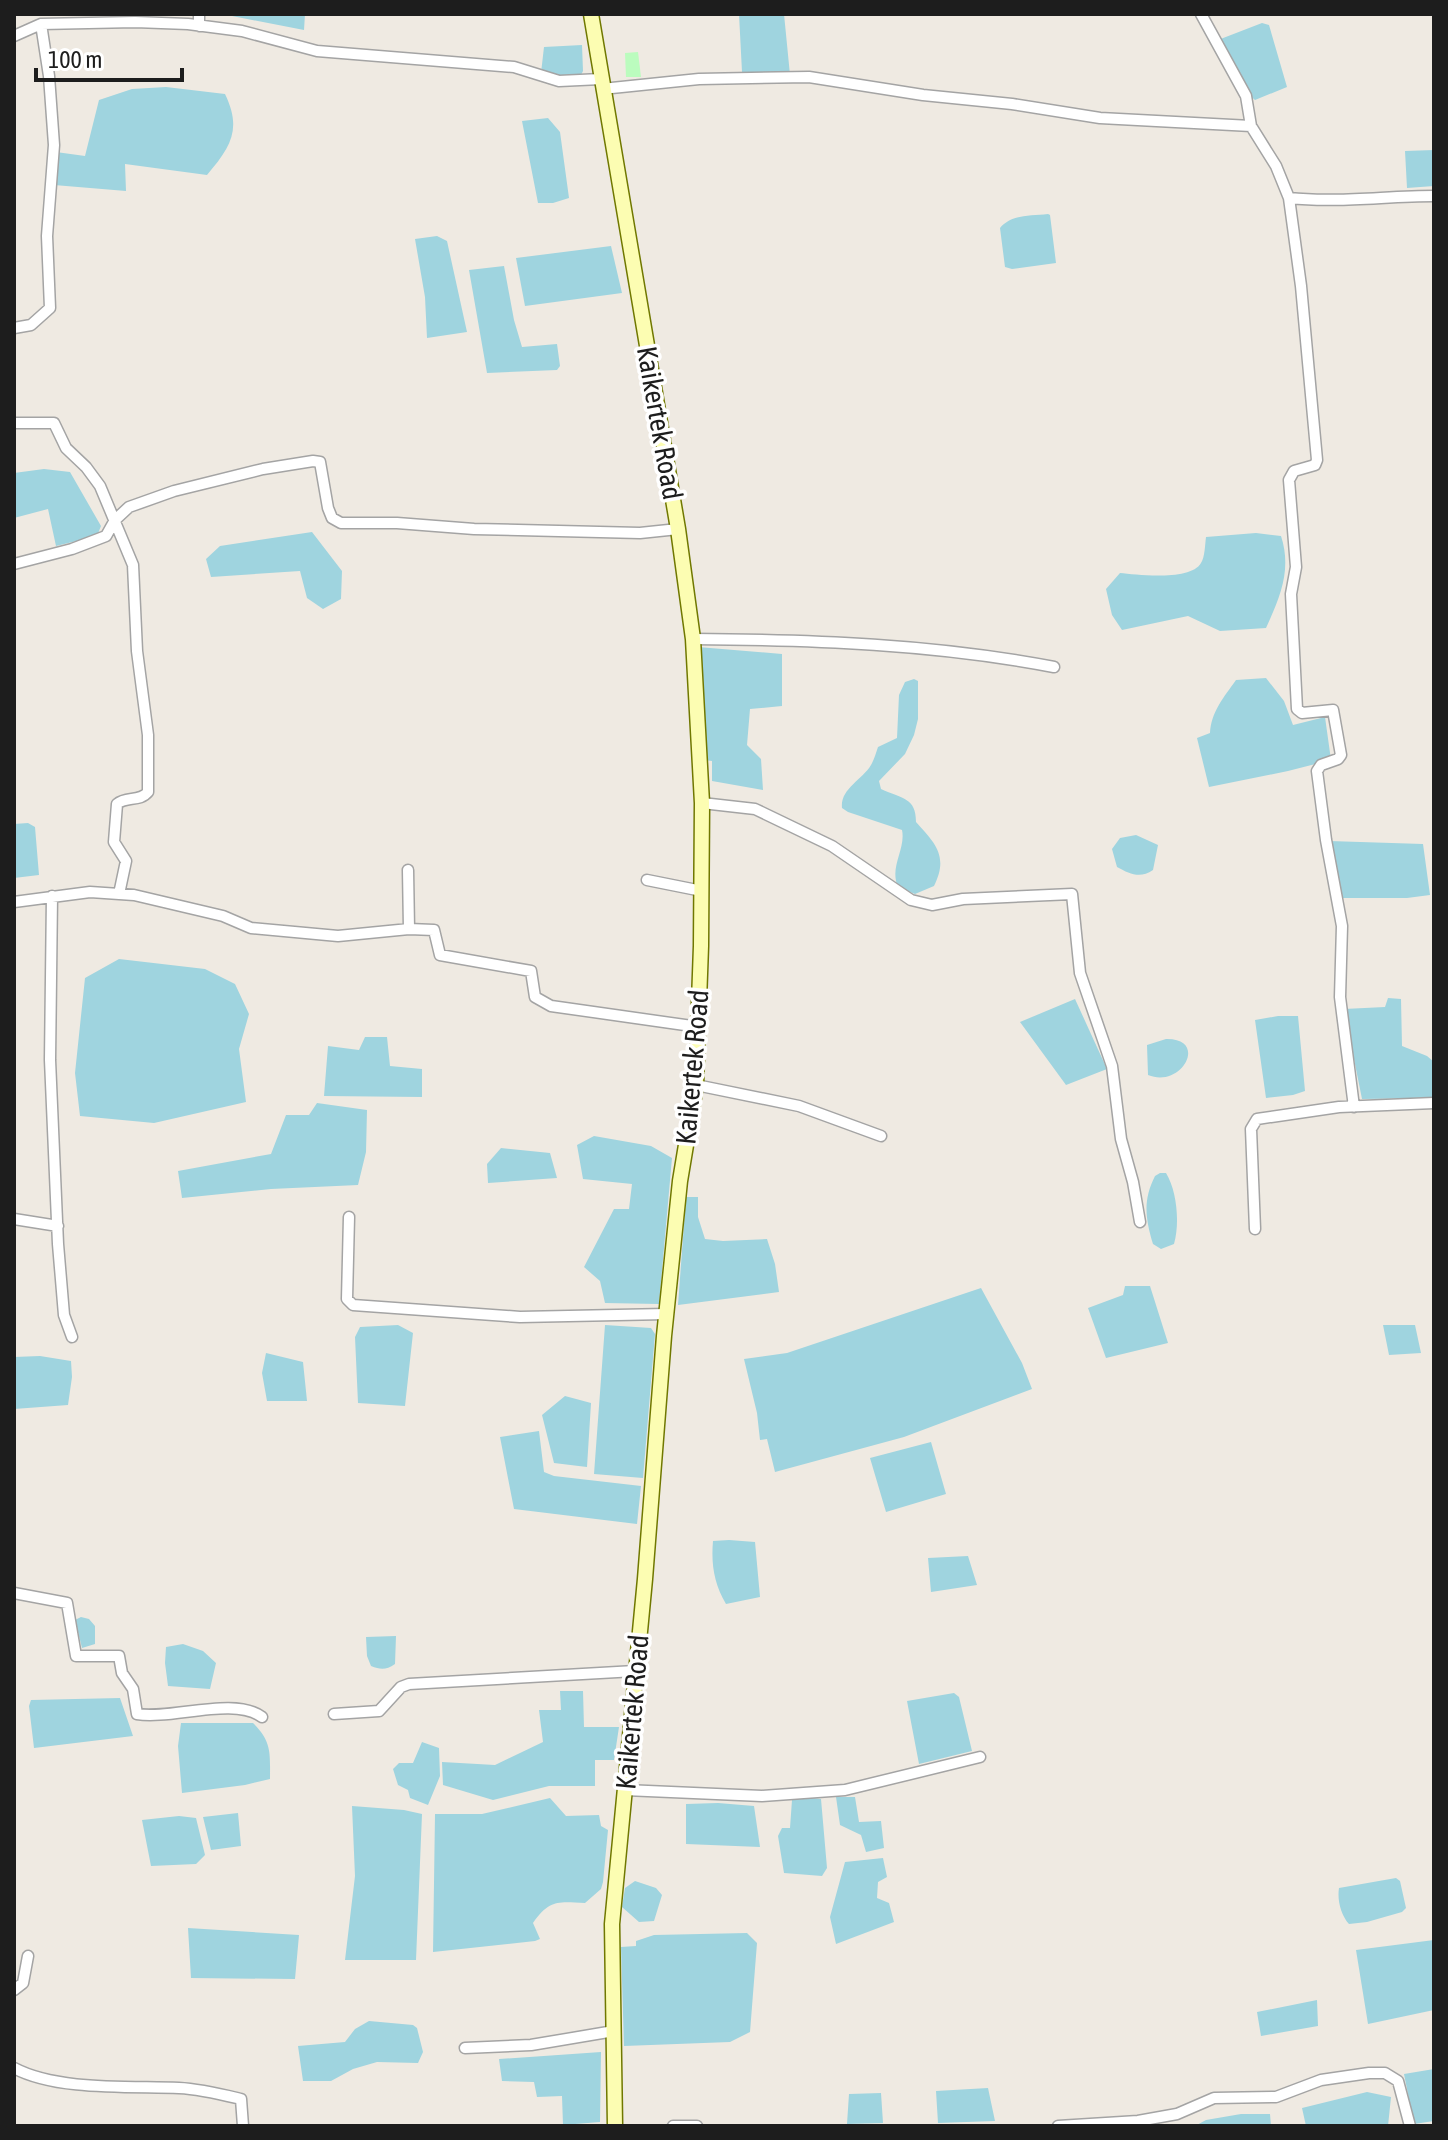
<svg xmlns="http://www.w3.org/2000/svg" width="1448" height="2140" font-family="'Asap Condensed',sans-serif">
	<rect width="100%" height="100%" fill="#efeae2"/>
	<!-- park -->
	<path fill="#bbfcbe" d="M638,52L641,77H626L625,53Z"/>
	<!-- water -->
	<path fill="#9fd4df" d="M305,14L304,30L227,15V14Z
		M739,14H784L790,75L742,72Z
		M1262,23L1269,25L1287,87L1255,100L1247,93L1218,40Z
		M582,45L583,71L579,79L541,73L544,47Z
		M166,87L225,94C242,129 231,147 207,175L125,164L126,191L54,185L56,152L85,156L99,100L132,89Z
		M548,118L560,132L569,198L553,203H538L522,121Z
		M1434,150V186L1407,188L1405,151Z
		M1048,214L1050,215L1056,263L1012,269L1005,267L1000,228C1012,214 1030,216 1048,214Z
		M437,236L447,241L467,332L427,338L425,297L415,239Z
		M611,246L622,293L525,306L516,258Z
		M504,266L514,320L522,347L557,344L560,366L557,370L487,373L469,270Z
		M44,469L70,472L101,526L97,536L56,546L48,509L14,518V473Z
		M312,532L342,571L341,599L323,609L307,598L300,571L211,577L206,559L220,546Z
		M1256,533L1281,536C1292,570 1280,597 1266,628L1220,631L1188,616L1122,630L1112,615L1106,589L1120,573C1138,575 1191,581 1201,563C1205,557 1205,544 1206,537Z
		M698,647L782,654V706L750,709L747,745L761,759L763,790L712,781V761L704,760Z
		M1266,678L1284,701L1293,725L1325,717L1331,760L1288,771L1209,787L1197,738L1210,733C1211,712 1224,697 1236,680Z
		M914,679L918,681V719L914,735L905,754L879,781L881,789C902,799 916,797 916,822C935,843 949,856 934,886L915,894L898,887C889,867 906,849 902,830L848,812L842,808C840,789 862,780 871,765C874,760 876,753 878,747L897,738L899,695L905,682Z
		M28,823L35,827L39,875L14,878V824Z
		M1136,835L1158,845L1153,870C1140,879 1130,874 1117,867L1112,849L1120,838Z
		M1329,841L1423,844L1430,895L1407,898H1343Z
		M119,959L205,969L235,984L249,1014L239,1049L246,1102L154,1123L80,1116L75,1073L85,978Z
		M1388,998L1401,999L1402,1046L1427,1056L1434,1062V1098L1362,1099L1344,1009L1385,1007Z
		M1075,999L1107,1069L1066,1085L1020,1022Z
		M1278,1016H1298L1305,1091L1293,1095L1266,1098L1255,1020Z
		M365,1037H387L390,1066L422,1069V1097L324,1096L328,1046L359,1050Z
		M1166,1039C1209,1038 1182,1089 1148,1075L1147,1045Z
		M317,1103L367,1110L366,1152L358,1185L271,1189L182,1198L178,1171L271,1154L286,1115H309Z
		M594,1136L651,1146L672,1158L659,1304L605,1303L600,1281L584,1267L614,1209H629L632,1184L583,1179L577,1145Z
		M501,1148L550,1153L557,1178L488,1183L487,1164Z
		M1160,1173H1166C1177,1191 1180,1223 1174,1244L1161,1249L1153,1244C1145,1217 1143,1200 1155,1176Z
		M686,1197H698V1217L705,1239L723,1241L767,1239L775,1264L779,1292L678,1305Z
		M1125,1286H1150L1168,1343L1106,1358L1088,1308L1123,1295Z
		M981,1288L1022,1363L1032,1389L904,1437L775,1472L767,1439L760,1440L757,1413L744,1359L787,1353Z
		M398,1325L413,1333L405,1406L358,1403L355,1337L360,1327Z
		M605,1325L651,1328L655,1334L643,1478L594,1474Z
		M1383,1325H1415L1421,1353L1389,1355Z
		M266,1353L303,1362L307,1401H267L262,1373Z
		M40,1356L71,1361L72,1377L68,1405L14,1409V1357Z
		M565,1396L591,1403L587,1467L554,1463L542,1415Z
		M539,1431L544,1472L554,1476L641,1486L637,1524L514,1509L500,1437Z
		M931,1442L946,1494L886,1512L870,1458Z
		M729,1540L755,1542L760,1597L726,1604C714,1584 711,1564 713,1541Z
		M968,1556L977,1585L931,1592L928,1558Z
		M81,1617L89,1619L95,1626V1644L82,1648L75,1620Z
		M396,1636L395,1664C386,1670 381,1670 371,1666L367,1656L366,1637Z
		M183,1644L203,1651L216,1663L210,1689L168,1686L165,1663L166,1647Z
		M560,1691H583L584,1727H619L614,1760H595V1786H549L493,1800L443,1785L442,1762L495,1765L543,1742L539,1710H561Z
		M954,1693L959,1697L972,1751L919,1764L907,1701Z
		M120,1698L133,1736L34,1748L29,1706L31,1700Z
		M181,1723H253C272,1742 270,1753 270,1779L245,1785L182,1793L178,1746Z
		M422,1742L439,1748L440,1776L428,1805L410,1798L408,1790L398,1785L393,1769L399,1763H413Z
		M797,1796L821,1799L827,1868L822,1876L784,1873L778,1836L782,1828H790L792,1800Z
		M836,1797H855L859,1822L881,1821L884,1848L866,1852L861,1835L840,1825Z
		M550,1798L566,1816L599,1815L601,1826L608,1830L603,1882L601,1889L585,1903C558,1902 550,1899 533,1923L540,1939L535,1941L433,1952L435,1814H482Z
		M718,1803L754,1806L760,1847L686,1844V1804Z
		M352,1806L404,1810L422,1814L416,1960H345L355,1876Z
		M238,1813L241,1846L211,1850L203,1817Z
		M179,1816L196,1818L205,1855L196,1864L151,1866L142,1820Z
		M883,1858L887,1877L878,1882L877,1898L889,1903L894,1922L836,1944L830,1917L845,1862Z
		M1396,1878L1400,1881L1406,1908L1402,1912L1367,1922L1349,1924C1341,1915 1337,1900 1339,1888Z
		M635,1881L656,1888L662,1895L654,1921L639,1922L622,1907L625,1888Z
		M188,1928L299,1935L295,1979L191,1978Z
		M747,1933L757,1943L750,2032L730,2042L624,2046L621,1947L636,1946V1941L654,1935Z
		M1434,1940V2010L1368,2024L1356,1950Z
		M1317,2000L1318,2026L1261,2036L1257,2012Z
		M369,2021L413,2025L417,2028L423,2052L418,2063L377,2062L353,2069L331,2081H303L298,2046L345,2042L355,2029Z
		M601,2052L600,2122L563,2125L562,2096L537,2097L534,2082L502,2081L499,2059Z
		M1434,2069V2121L1414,2124L1404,2074Z
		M988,2088L995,2121L938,2123L936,2091Z
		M1367,2092L1391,2097L1388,2126H1306L1302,2108Z
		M881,2093L883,2123L847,2124L849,2094Z
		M1241,2114H1270L1271,2126H1195L1206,2120Z"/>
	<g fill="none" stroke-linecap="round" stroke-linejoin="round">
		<defs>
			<path id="street" d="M199,26V14
				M14,36L41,24L135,22L188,24L242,31L317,51L514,67L559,81L601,79
				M602,89L699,79L809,77L923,95L1012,104L1100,118L1251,126L1246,96L1201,14
				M1251,126L1276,166L1289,198L1301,286L1317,460L1315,465L1294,471L1289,480L1296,567L1291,594L1297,709L1302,713L1333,710L1341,755L1338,759L1321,765L1317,771L1326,840L1342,926L1340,997L1354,1107
				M1289,198C1337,203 1386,196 1434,196
				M14,328L31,325L50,308L47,236L54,145L49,76L41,24
				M14,423H54L66,448L86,467L100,486L133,565L137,651L148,735V792C140,802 126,796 117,804L114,842L126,861L119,894
				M14,564L72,549L106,536L115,520L129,507L174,491L263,469L313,461L320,462L328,508L332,518L341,523H397L474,529L640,533L678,529
				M693,639C814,640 934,644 1054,667
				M702,803L755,809L832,846L911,900L932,905L963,899L1072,894L1080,973L1112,1066L1121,1139L1133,1182L1140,1222
				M647,880L702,891
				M52,896L50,1060L58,1244L64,1315L72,1337
				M14,902L90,892L134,895L223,916L251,928L338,936L409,929L408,870
				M409,929L434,930L440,955L531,971L535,997L551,1006L699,1027
				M696,1085L799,1106L881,1136
				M349,1217L347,1299L353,1305L520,1317L666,1314
				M14,1219L58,1226
				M1255,1229L1251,1129L1257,1119L1339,1107L1434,1103
				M14,1593L67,1603L76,1656H119L122,1673L133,1689L137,1714C171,1720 234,1696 262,1717
				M334,1714L379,1711L401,1687L409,1684L635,1671
				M625,1790L762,1796L845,1790L980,1757
				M14,1990L23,1983L28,1956
				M465,2048L531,2045L614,2031
				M14,2068C57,2091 131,2086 179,2088C200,2089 220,2094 241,2099L243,2126
				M673,2126H697
				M1058,2126L1138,2121L1177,2114L1214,2098L1276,2097L1321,2080L1369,2073H1385L1398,2081L1410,2126"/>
			<path id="secondary" d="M591,14L678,529L693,639L702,803L701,946L696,1085L680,1181L664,1336L645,1579L612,1924L615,2126"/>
		</defs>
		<!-- street casing -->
		<use href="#street" stroke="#a4a4a4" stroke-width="13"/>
		<!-- secondary casing -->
		<use href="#secondary" stroke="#707800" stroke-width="17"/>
		<!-- street -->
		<use href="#street" stroke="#fff" stroke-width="10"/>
		<!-- secondary -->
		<use href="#secondary" stroke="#fcfdb2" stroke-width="14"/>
	</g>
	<g text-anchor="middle" stroke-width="7" stroke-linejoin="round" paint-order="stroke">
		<!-- street labels -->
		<g font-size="28" fill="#1d1d1d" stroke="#fff">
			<text transform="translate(660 423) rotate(80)" y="10">Kaikertek Road</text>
			<text transform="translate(692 1067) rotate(-85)" y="10">Kaikertek Road</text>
			<text transform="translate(632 1712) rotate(-85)" y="10">Kaikertek Road</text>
		</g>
	</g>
	<!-- border -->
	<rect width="1448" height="2140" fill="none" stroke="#1d1d1d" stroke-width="32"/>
	<!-- scale -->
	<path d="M36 68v12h146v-12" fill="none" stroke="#1d1d1d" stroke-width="4"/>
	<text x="48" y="68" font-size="24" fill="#1d1d1d" stroke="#ffffff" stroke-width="6" paint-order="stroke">100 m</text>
</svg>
